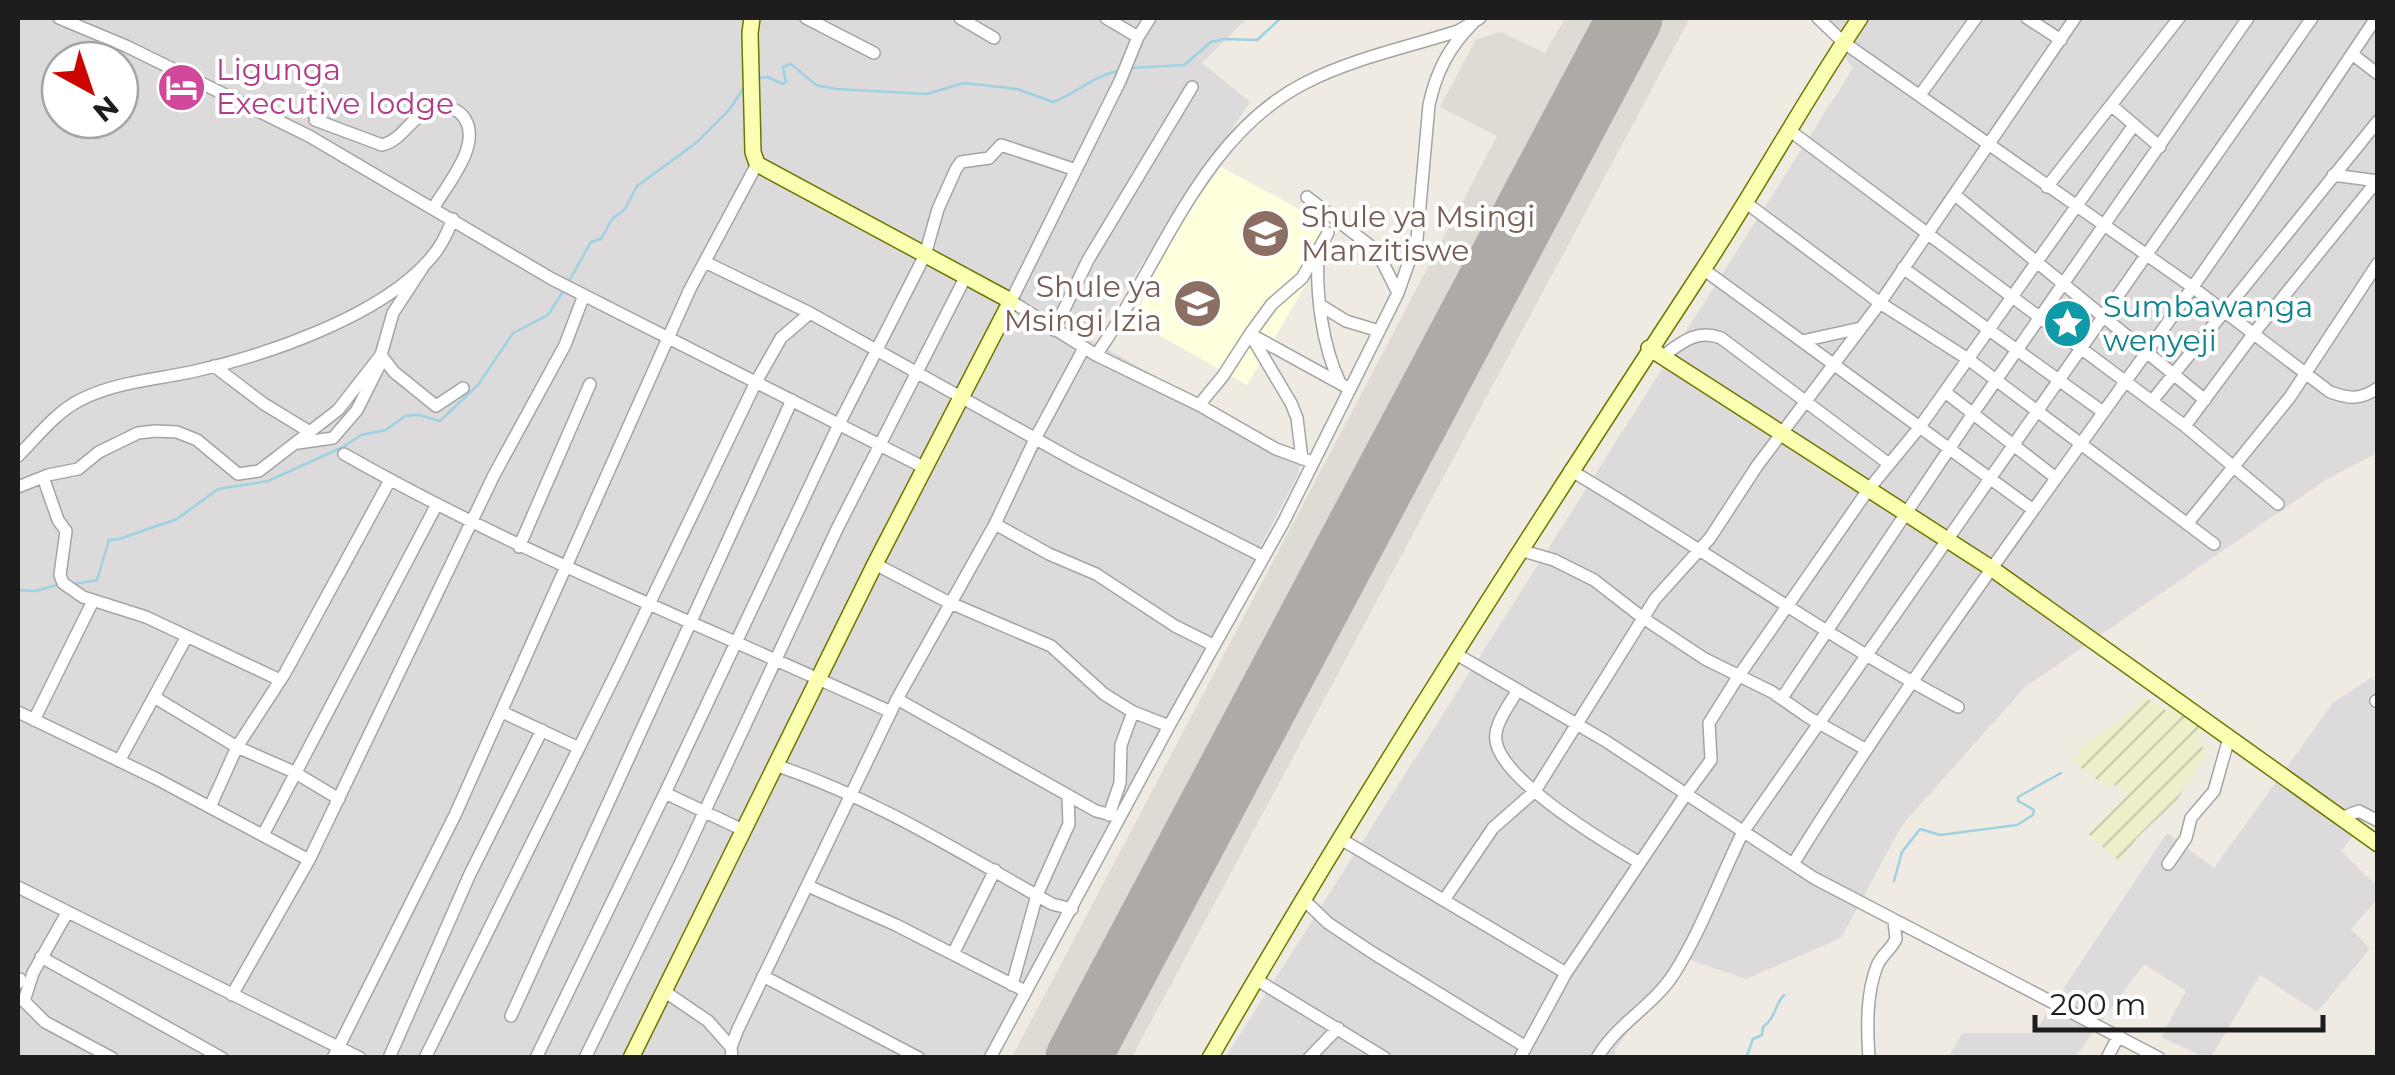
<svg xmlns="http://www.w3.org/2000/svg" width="2395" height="1075" font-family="Montserrat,sans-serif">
	<defs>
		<pattern id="farmland-furrows" width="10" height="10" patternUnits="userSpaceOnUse" patternTransform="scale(2.5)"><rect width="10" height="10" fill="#edf0cb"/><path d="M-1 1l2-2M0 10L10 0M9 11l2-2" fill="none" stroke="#cbcdae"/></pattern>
	</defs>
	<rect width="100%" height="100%" fill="#f0ebe2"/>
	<!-- residential -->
	<path fill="#dcdada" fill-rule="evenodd" d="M18,18H1247L1202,63L1250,102L1091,340L1301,459L1298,475L992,1057H18ZM60,60H120V120H60Z
		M1817,18H2377V453L2327,479L2025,687L1902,825L1841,938L1746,979L1681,957L1615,1050L1616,1057L1225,1058L1853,68Z
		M2371,678L2377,682V806L2341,851L2377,886V900L2351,929L2370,949L2317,1012L2260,975L2211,1057H2204L2161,1037L2186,991L2144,964L2075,1057L1948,1058L1962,1033H2034L2167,833L2214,868L2333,703Z"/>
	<!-- education -->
	<path fill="#feffdc" d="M1221,167L1338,230L1247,385L1134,321L1170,236Z"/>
	<!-- airport -->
	<path fill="#dedbd4" d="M1565,18H1690L1132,1057H1012L1497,136L1440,107L1476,39L1501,32L1545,53Z"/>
	<!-- farmland -->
	<path fill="url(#farmland-furrows)" d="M2145,697L2167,711L2172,708L2203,728L2197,739L2207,753L2177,800L2137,838L2120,862L2088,834L2129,794L2113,784L2107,787L2072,761L2081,747L2116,724Z"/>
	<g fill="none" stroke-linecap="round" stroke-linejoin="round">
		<!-- stream -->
		<path stroke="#9ed1e1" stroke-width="2.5" d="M1131,68L1184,65L1211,42L1224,39L1257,40L1281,18
			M756,78L767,77L783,84L786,82L783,67L791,64L816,85L836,89L927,94L964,83L1017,89L1053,102C1076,94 1094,75 1119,71
			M569,281L591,242L601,239L612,219L625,209L637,186L696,143L729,110L743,89
			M74,584L97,580L109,540L119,539L177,519L218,489L268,481L343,447L361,435L386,430L405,416L419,415L440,421L478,385L513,333L548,315L565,288
			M18,590L35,591L57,585
			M1894,881L1902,852L1920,829L1940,835L2017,825L2033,815L2034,810L2018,801V797L2061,773
			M1746,1058L1753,1039L1762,1035L1763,1027C1776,1018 1774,1005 1784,995"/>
		<!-- runway -->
		<path stroke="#aeaba6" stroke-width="65" d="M1078,1058L1630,18"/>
		<defs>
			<path id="street" d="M59,18L126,46L309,136L552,279L925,468
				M806,18L874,53
				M960,18L994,38
				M1106,18L1138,37L1120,81L1011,301L1096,355L1199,405L1276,449L1312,462
				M1818,18L1843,42L2191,286L2330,392C2350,399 2360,400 2378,388
				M2027,18L2061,40
				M2075,18L1880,303L1968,359L2214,544
				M1138,37L1150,18
				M2352,54L2378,74
				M1920,95L1976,18
				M2111,105L2160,147
				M315,120L382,145C402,140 408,121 426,112C438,107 453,105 462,115C485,141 448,183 434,207
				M1789,130L2185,426L2278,504
				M2333,175L2378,181
				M2047,187L2179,18
				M1955,195L2205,400
				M1307,197L1377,251L1398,293
				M1318,254C1316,295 1322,345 1340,383
				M705,262L810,313L1079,463L1264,557
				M1903,268L2103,412
				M1703,269L2032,509
				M1320,305L1346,321L1379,331
				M1054,330L1088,260L1192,87
				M1802,341L1861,328
				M381,355L394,372L436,406L463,388
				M1096,355C1161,265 1199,137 1305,83C1351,59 1408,47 1458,31L1480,18
				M1663,356C1682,342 1697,329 1721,338L1889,464
				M214,366L264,404L310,432
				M1945,392L2056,478
				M2152,401L2378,121
				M1199,405L1223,376L1250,334L1350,389
				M2185,426L2254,333L2377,181
				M298,443L333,438L357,410L381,362
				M344,454C519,554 708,627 891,712
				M18,456C37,437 55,413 80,400C116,382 152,380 191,372C264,356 380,317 430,259C441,247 447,233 453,219
				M1302,459L1297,418L1291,403L1250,334L1272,304L1302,278L1328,233
				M1570,470C1701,547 1824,636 1958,707
				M43,477L58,520L66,531L60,575L63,583L83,597L146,617L280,680
				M18,487L48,475L78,469L99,452L138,433L155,431L177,432L197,440L238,474L259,471L338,410L381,355L393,313L425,264
				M995,524L1049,554L1096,574L1175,626L1213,645
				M2187,524L2290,397L2378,263
				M519,547L590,384
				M1520,550L1554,560L1594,580L1643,618L1705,659L1772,692L1808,717L1865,749
				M875,564L948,602L1051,646L1104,694L1133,712L1169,726
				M1456,654L1604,740L1814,878L2159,1058
				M1517,691C1510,704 1493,725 1496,741C1502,781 1606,843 1640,863
				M154,697L237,747L294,772L339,799
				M1782,698L1974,412L2248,18
				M897,699L1096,811L1120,817
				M2376,701L2378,702
				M18,712L155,778L309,860
				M502,712L579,748
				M34,720L93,601
				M119,761L186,638
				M775,765C874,798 961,853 1052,904L1072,909
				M665,793L743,830
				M210,807L237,747L285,673L390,480
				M1109,815L1120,783L1121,745L1133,712
				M2341,818L2359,811L2378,821
				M263,835L436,506
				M1339,838L1566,973
				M1793,864C1895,699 2010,543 2123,385C2210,265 2294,141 2376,18
				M2168,864L2186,838L2191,818L2214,791L2229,738
				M808,886L896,925L1025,991
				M18,887L360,1058
				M1303,899L1328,923L1373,953L1526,1047
				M1444,900L1493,828L1535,791L1655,599L1710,538L1757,466L1880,303L1745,202
				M67,913L33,973L24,1001L45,1022L112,1058
				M953,954L995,870
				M41,957L222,1058
				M763,976L919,1058
				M1257,980L1385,1058
				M18,983L20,979
				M1012,985L1037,895L1069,824L1068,795
				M664,991L708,1021L731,1047
				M232,995L309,860L494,475L565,345L584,295
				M511,1016L792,400
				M333,1058L455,815L690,289L757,164
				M389,1058L470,874L542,730
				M425,1058L618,669L756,382L781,338L810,313
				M536,1058L665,793L839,424L925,255L938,209L956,169L961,162L989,158L1001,145L1076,170
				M585,1058L679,866L837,529L966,276
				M732,1058L731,1047L738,1029L897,699L995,524L1035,439L1084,348
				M990,1058L1169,726L1284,521L1398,293L1417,239L1429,105C1436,72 1449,47 1473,23
				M1309,1058L1338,1028
				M1520,1058L1566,973L1686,794L1711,760L1709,723L1738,677L1868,490L1919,428L2134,125
				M1597,1058C1617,1023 1654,1006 1675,972C1702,929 1720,878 1743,832L2312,18
				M1869,1058C1867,1028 1866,994 1877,966C1881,955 1891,950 1896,939L1894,921
				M2107,1058L2119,1035"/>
			<path id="secondary" d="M1649,348L1991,568L2378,844
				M631,1058L875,564L1011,301L757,164L753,152L750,33L752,18
				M1210,1058C1365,789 1534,528 1704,268C1758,186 1805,99 1860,18"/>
		</defs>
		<!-- street casing -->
		<use href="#street" stroke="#a4a4a4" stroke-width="14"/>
		<!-- secondary casing -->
		<use href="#secondary" stroke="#697900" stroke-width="18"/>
		<!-- street -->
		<use href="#street" stroke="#fff" stroke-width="11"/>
		<!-- secondary -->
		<use href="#secondary" stroke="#faffb1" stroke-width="15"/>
	</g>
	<!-- icons -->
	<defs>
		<symbol id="hotel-disc" viewBox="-11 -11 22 22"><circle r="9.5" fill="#d1479c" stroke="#fff"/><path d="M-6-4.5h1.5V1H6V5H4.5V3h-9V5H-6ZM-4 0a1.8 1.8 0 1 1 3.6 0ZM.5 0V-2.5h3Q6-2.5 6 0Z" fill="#fff"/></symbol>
		<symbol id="school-disc" viewBox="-11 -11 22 22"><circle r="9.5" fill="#8d6e63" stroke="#fff"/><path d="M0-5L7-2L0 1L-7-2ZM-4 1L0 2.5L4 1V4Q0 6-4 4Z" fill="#fff"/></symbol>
		<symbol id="sight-disc" viewBox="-11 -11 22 22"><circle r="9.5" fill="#0f9aa8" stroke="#fff"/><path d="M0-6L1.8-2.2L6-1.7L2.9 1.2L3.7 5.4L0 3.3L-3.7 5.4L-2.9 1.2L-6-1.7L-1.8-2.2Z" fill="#fff"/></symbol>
	</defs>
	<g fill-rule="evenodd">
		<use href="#hotel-disc" x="154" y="60" width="55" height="55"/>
		<use href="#school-disc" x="1238" y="206" width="55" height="55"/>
		<use href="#school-disc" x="1170" y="276" width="55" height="55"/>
		<use href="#sight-disc" x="2040" y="296" width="55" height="55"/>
	</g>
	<g text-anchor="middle" stroke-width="8" stroke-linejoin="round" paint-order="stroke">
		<!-- hotel labels -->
		<g font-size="30" fill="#b23c85" stroke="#fff" text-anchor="start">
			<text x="216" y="80">Ligunga<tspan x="216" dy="34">Executive lodge</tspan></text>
		</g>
		<!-- education labels -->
		<g font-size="30" fill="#785e54" stroke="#fff" text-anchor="start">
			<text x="1301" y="227">Shule ya Msingi<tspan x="1301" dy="34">Manzitiswe</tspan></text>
			<text x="1162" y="297" text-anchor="end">Shule ya<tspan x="1162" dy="34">Msingi Izia</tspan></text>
		</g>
		<!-- culture labels -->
		<g font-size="30" fill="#0d838f" stroke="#fff" text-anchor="start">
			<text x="2103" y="317">Sumbawanga<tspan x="2103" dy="34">wenyeji</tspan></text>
		</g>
	</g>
	<!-- border -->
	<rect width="2395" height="1075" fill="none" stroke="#1d1d1d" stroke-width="40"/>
	<!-- north arrow -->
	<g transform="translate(90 90) rotate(140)"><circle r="48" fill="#ffffff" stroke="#a5a5a5" stroke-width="2.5"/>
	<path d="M0-8L18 38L0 25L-18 38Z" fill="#cb0400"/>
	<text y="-15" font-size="28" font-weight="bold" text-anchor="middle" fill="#1d1d1d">N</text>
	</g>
	<!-- scale -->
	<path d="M2035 1015v15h288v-15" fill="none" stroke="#1d1d1d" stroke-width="5"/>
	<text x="2050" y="1015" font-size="30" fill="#1d1d1d" stroke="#ffffff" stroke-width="8" paint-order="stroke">200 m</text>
</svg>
